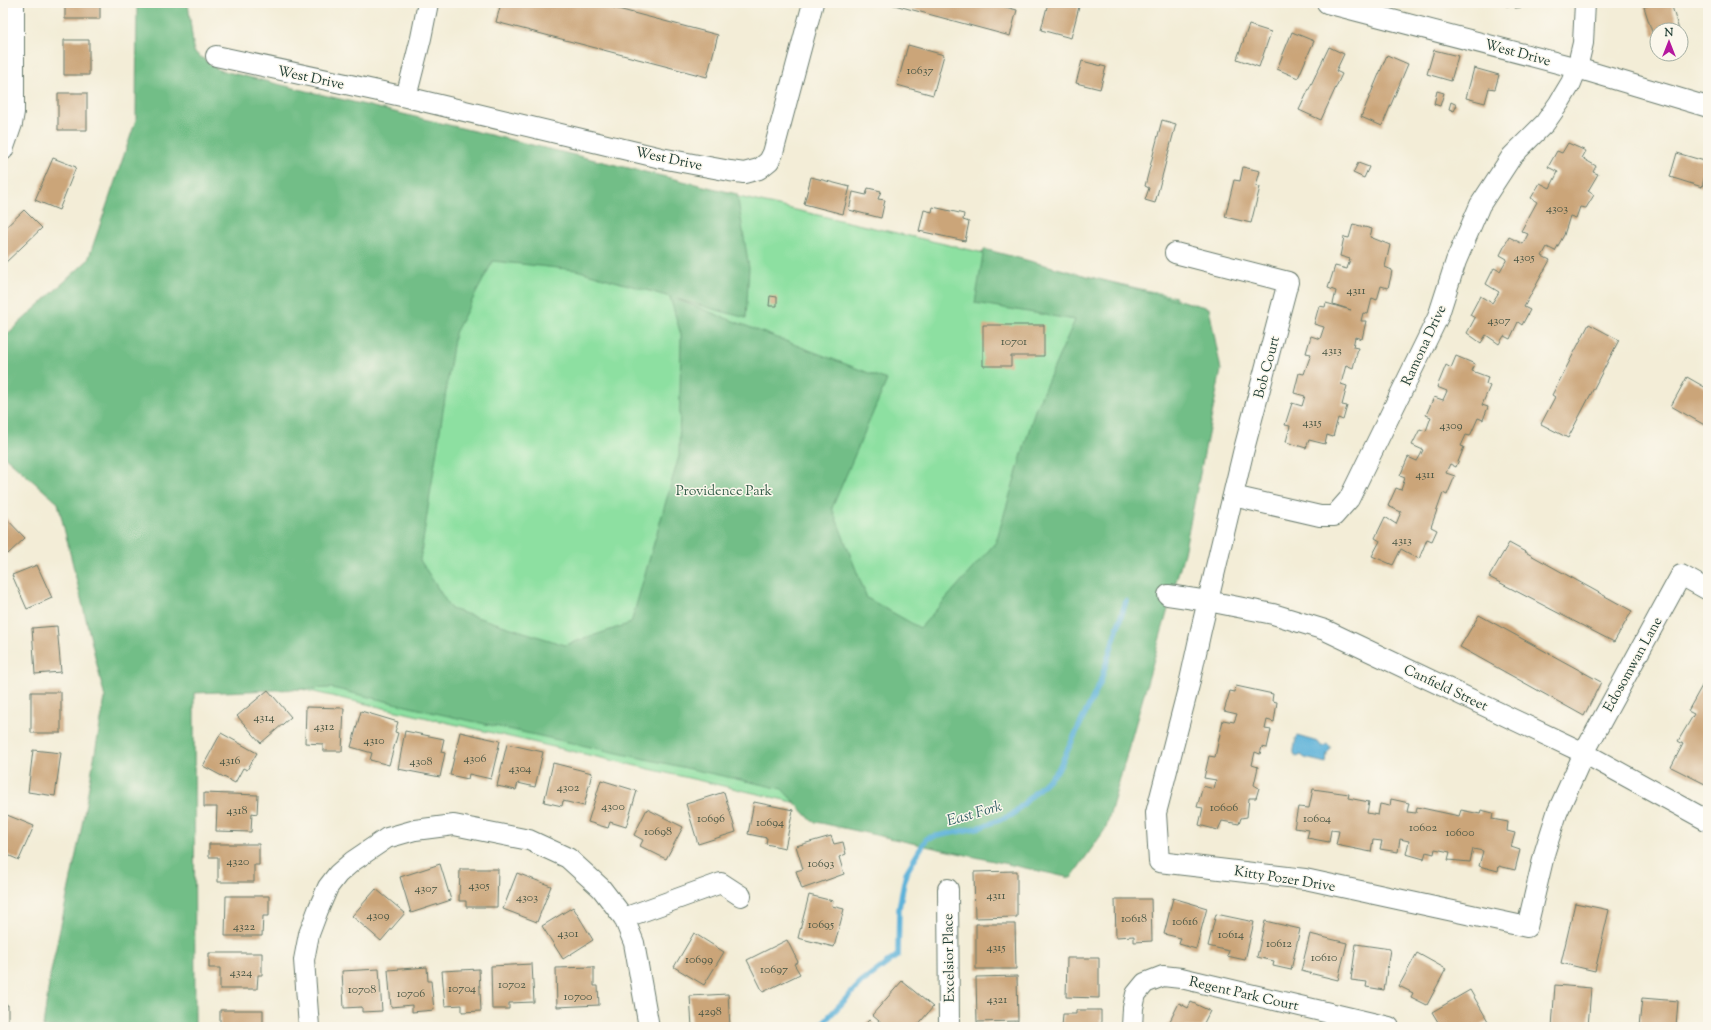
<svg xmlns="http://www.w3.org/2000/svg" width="1711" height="1030" font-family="'Sorts Mill Goudy',serif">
	<rect width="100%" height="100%" fill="#fbf7ec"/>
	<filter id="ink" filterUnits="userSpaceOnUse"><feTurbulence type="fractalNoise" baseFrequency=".025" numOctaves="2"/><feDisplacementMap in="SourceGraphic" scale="8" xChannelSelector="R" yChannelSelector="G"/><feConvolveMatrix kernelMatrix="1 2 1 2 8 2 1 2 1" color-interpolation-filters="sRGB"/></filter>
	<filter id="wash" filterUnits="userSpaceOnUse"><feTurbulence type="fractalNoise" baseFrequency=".012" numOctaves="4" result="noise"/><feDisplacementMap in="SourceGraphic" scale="16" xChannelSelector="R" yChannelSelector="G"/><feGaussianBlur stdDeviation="0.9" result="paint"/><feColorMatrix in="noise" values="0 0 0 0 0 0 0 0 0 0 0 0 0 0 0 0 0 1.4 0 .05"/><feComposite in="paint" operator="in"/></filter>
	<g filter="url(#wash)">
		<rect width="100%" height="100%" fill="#f3edd7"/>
		<!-- green -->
		<path fill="#8de0a1" stroke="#568e6a" d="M175,68L1176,297L1050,861L262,680Z"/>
		<!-- forest -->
		<path fill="#72be87" stroke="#487e5e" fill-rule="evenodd" d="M137,3H188L194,52L219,70L737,194L749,268L746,318L676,299L887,380L832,508L867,598L920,628L996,542L1035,410L1075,320L975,303L984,249L1209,308L1221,370L1184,553L1106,828L1071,878L812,821L782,789L435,713L332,688L194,693L195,1027H43L50,976L80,836L105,698L58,503L3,455V338L88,260L136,120ZM493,261L576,270L670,297L681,335L679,456L631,623L565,645L451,609L420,560L455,333Z"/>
		<!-- water -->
		<path fill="#5db2d9" stroke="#3e7886" d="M1297,736L1318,742L1322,747L1327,744L1330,746V750L1327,753L1326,763L1305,758L1301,755L1297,757C1290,753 1297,745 1295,738Z"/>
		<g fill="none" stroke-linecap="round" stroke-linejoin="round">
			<!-- stream -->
			<path stroke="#5db2d9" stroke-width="5.5" d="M819,1027L861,983L898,955L899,908L906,873L927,838L981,827L1012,815L1058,770L1100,683L1126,601"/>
		</g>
		<g id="blocks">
			<!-- building -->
			<path fill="#cba579" d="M65,3H100V19H65Z
				M501,3H595L718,35L707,77L496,22Z
				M887,3H990L1017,10L1010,36Z
				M1048,3H1080L1071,38L1041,30Z
				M1506,3H1545L1546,5L1515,8V5L1506,6Z
				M1656,3H1671L1679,30H1657V34L1653,35L1644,7Z
				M1249,25L1271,32L1259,67L1237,59Z
				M1292,32L1314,41L1298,78L1277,69Z
				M64,40H89V75H64Z
				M908,45L944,55L933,95L897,85Z
				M1329,47L1344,54L1336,71L1342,74L1321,120L1299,110Z
				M1434,50L1458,56L1451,81L1427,74Z
				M1387,55L1408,64L1382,126L1361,117Z
				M1082,61L1106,67L1100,89L1076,83Z
				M1474,68L1499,75L1495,89L1489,88L1485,103L1466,98Z
				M1437,91L1444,93L1440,106L1434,104Z
				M58,93H87V130H58Z
				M1451,102L1457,105L1454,111L1449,109Z
				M1162,120L1176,124L1155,203L1145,200L1149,188L1145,186Z
				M1568,143L1586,151L1582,158L1596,166L1593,172L1598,174L1588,191L1594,195L1586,208L1580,207L1576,218L1570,216L1564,235L1555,251L1547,247L1542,256L1550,260L1524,307L1530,310L1522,325L1518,322L1510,339L1504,336L1499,344L1486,335L1481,343L1467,333L1475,318L1470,315L1480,296L1492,303L1499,292L1486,284L1494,268L1500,271L1507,259L1500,255L1509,237L1523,244L1528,234L1521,231L1537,202L1531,198L1540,183L1550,188L1558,172L1548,167L1557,151L1562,153Z
				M1677,153L1708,162L1702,187L1670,177Z
				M53,158L76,167L59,210L35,200Z
				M1358,163L1369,167L1364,178L1353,173Z
				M1243,167L1260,171L1256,186L1260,187L1251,223L1225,217L1234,180L1240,181Z
				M811,177L850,187L843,214L804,204Z
				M868,188L881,191L878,199L885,200L881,218L849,210L853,192L866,195Z
				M933,207L964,214L963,220L969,222L965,241L919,231L924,210L932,212Z
				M24,210L42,228L4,264L3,262V230Z
				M1353,224L1372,229L1370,237L1390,245L1385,267L1392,270L1391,276L1388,288L1381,286L1377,300L1372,298L1368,314L1363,313L1361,321H1366L1362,339L1355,337L1353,347L1358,348L1353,368L1346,365L1341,384L1347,386L1342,405L1347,406L1343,420L1338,418L1333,437L1327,435L1325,444L1309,440L1306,448L1286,442L1290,426L1285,425L1292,403L1302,406L1305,396L1294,393L1299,373L1304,374L1311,354L1306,353L1311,336L1320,339L1324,327L1314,324L1319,306L1325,307L1326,303L1351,310L1333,304L1336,291L1328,288L1335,266L1347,269L1350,259L1340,256L1344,237L1349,238Z
				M770,296L777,297V306H769Z
				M1589,324L1619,340L1568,438L1541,424L1555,397L1552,395Z
				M983,325H1044V356H1011V366H983Z
				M1456,356L1475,364L1472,371L1488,377L1486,384L1490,386L1482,405L1488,407L1483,420L1478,418L1470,436L1466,435L1461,446L1464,447L1456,467L1450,464L1448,468L1446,473L1455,476L1447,495L1443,493L1431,527L1437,530L1432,541L1427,539L1419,559L1401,549L1393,565L1372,556L1380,541L1375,538L1385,517L1396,524L1401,512L1388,506L1396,488L1401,490L1405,478L1400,476L1408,457L1417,461L1420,456L1423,450L1412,445L1420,429L1426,431L1431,417L1426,415L1434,397L1443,400L1447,391L1437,387L1446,365L1451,368Z
				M1687,377L1708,389V427L1671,406Z
				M3,515L25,538L8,554L3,548Z
				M1509,543L1632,611L1614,642L1489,577Z
				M37,565L52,598L27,609L12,575Z
				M1479,615L1601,682L1584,716L1460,647Z
				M57,626L61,672L35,674L32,628Z
				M1708,675V784H1705L1671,767L1683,744L1678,741L1694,714L1688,711Z
				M1236,686L1273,694L1272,701L1277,702L1274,722L1267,720L1265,729L1271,730L1267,748L1262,747L1260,754L1255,752L1252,765L1258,767L1254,785L1259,788L1256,798H1249L1247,817L1241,818L1239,824L1222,821L1218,830L1199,825L1203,808L1197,807L1203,786L1214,789L1216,780L1204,778L1209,756L1215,757L1223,720L1234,722L1237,714L1224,711L1230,691L1235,692Z
				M268,690L291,717L261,743L237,716Z
				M31,692H61V733H31Z
				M306,707L344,708L342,751H323V744L305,743Z
				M361,711L398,722L395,732L398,733L389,765L370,760L372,753L351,747Z
				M405,731L444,739L441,752L445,753L440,777L398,769Z
				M460,732L500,741L491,779L469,774L468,779L450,775Z
				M221,733L257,753L247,770L243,768L235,783L203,766Z
				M507,744L543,752L535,787L518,783L516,790L497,786Z
				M33,750L61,753L55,796L28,792Z
				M553,763L592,773L584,806L563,801L562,806L544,802Z
				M601,780L637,791L626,827L610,822L608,828L588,822Z
				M1313,789L1349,794L1348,798L1369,802L1367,813L1378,815L1380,804L1390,806L1391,799L1409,803L1407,812L1416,813L1417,807L1459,816L1461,810L1480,814L1481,810L1493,813L1492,819L1508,822L1507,831L1515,833L1511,847L1520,850L1515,870L1499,866L1498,871L1479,866L1483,851L1473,849L1470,862L1448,860L1450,852L1435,849L1434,854L1426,852L1424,859L1406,854L1409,841L1400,839L1398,852L1380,849L1382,841L1373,840L1371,852L1336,845L1339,831L1331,830L1329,842L1307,838L1309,830L1294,828L1298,807L1309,808Z
				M724,792L736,832L698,844L686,804Z
				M204,793L258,795L257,814L252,813L251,832L216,831L217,807H204Z
				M754,802L793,810L785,848L766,844L767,838L748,834Z
				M647,809L683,827L666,859L640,846L643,840L634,835Z
				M7,815L34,826L19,860L3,853V825Z
				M831,836L834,844L843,842L846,854L839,857L844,874L802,889L796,871L803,869L796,846Z
				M209,844H259V865H254V882H218V857H209Z
				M440,864L451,900L411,913L400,877Z
				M460,869H498L497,907H466V901H459Z
				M1017,871V917L975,918L974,872Z
				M517,873L551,886L537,922L503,909Z
				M376,889L405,913L381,941L352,916Z
				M809,895L833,901L832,906L844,909L834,947L798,938Z
				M226,896H269V916H263L262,936H225Z
				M1173,898L1207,908L1196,949L1179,944L1181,938L1164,934Z
				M1115,899H1151L1152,941L1134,942V936L1116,937Z
				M1575,903L1609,910L1595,971L1561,963Z
				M573,907L593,940L563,959L542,926Z
				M1216,914L1254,922L1245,960L1227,956L1229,951L1208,946Z
				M1265,921L1300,929L1291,970L1273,966L1274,961L1257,957Z
				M976,924H1015L1016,969H976Z
				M694,933L724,952L704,985L674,967Z
				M1310,934L1347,943L1338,980L1301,971Z
				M787,940L798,962L794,964L800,974L763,992L747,960Z
				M1356,944L1390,949L1384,990L1366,987L1367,982L1351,980Z
				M209,953H262V975H258L257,989H220V968H209Z
				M1417,953L1446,969L1427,1005L1411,997L1413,993L1399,986Z
				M1067,958H1099V998L1066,997Z
				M532,964L534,1002L509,1003V1009H492L491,966Z
				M427,967L428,981H431L434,1010L412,1012V1005L391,1007L388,970Z
				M594,967V986H598L599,1005L557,1007L556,968Z
				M379,969L382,1011L362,1012V1007L344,1008L342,971Z
				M479,969L481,1011L462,1012V1005L445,1006L442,971Z
				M1017,976L1018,1021L977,1022L976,977Z
				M902,981L933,1007L916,1027H886L872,1015Z
				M1555,985L1591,988L1588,1027H1552Z
				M1470,990L1488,1021L1478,1027H1448V1026L1441,1027L1432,1012Z
				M728,994L730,1027H692L690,996Z
				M1642,998L1678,1001L1676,1027H1639Z
				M1191,1002L1210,1011L1202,1027H1167L1179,1003L1188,1008Z
				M3,1005H8V1027H3Z
				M220,1010H263V1027H220Z
				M1076,1010H1101V1027H1062L1063,1014H1076Z
				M869,1020L878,1027H862Z"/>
		</g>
	</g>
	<g filter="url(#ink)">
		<use href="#blocks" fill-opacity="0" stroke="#697b6d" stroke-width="1"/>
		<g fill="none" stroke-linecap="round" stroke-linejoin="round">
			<defs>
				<path id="minor" d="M1327,3L1577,68L1708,107
					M216,56L406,97L661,158L730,171L744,173L759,169L769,161L773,153L813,3
					M406,97L421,38L428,3
					M3,150L12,124L14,112V3
					M1175,253L1288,282L1243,453L1201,630L1189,685L1156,813L1159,862L1305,879L1527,927L1545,851L1557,813L1584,753L1681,575L1708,590
					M1233,496L1320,516H1334L1349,499L1438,317L1456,261L1480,205L1512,156L1545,123L1559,103L1571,83L1577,68L1583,43L1585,3
					M1168,595L1208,601L1273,614L1325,630L1584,753L1708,821
					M948,889L949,1027
					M624,918L721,883L741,896
					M309,1027L304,960L309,934L318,910L328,887L338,874L353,861L387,838L415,830L454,825L529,840L568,858L601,888L624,918L634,943L649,1027
					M1132,1027L1133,1008L1136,994L1145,983L1163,976L1181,978L1389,1027"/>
			</defs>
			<!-- minor casing -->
			<use href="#minor" stroke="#697b6d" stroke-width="22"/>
			<!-- minor -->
			<use href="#minor" stroke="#fff" stroke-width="20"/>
		</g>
	</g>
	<g text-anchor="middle" stroke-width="3" stroke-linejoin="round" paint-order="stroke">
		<!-- number labels -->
		<g font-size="12" fill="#4a5745">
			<text x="920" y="74">10637</text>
			<text x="1557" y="212">4303</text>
			<text x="1524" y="261">4305</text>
			<text x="1356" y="294">4311</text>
			<text x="1499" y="324">4307</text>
			<text x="1014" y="345">10701</text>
			<text x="1332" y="354">4313</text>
			<text x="1312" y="426">4315</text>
			<text x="1451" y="429">4309</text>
			<text x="1425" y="478">4311</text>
			<text x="1402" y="544">4313</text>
			<text x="264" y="721">4314</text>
			<text x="324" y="730">4312</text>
			<text x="374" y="744">4310</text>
			<text x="475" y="762">4306</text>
			<text x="230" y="764">4316</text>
			<text x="421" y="765">4308</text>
			<text x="520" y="772">4304</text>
			<text x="568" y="791">4302</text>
			<text x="613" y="810">4300</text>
			<text x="1224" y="811">10606</text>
			<text x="237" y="814">4318</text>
			<text x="711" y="822">10696</text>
			<text x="1317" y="822">10604</text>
			<text x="770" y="826">10694</text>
			<text x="1423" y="831">10602</text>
			<text x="658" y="835">10698</text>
			<text x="1460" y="836">10600</text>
			<text x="238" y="865">4320</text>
			<text x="821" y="867">10693</text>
			<text x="479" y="889">4305</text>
			<text x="426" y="892">4307</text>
			<text x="996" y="899">4311</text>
			<text x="527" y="901">4303</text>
			<text x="378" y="919">4309</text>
			<text x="1134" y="922">10618</text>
			<text x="1185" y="925">10616</text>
			<text x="821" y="928">10695</text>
			<text x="244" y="930">4322</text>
			<text x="568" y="937">4301</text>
			<text x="1231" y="938">10614</text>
			<text x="1279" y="947">10612</text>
			<text x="996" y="951">4315</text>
			<text x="1324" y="961">10610</text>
			<text x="699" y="963">10699</text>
			<text x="774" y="973">10697</text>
			<text x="241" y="976">4324</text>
			<text x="512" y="988">10702</text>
			<text x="462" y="992">10704</text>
			<text x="362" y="993">10708</text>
			<text x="411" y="997">10706</text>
			<text x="578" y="1000">10700</text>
			<text x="997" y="1003">4321</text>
			<text x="710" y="1015">4298</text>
		</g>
		<!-- street labels -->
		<g font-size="14" fill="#1f3d34" stroke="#fbf7ec">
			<text transform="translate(1518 52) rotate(15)" y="5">West Drive</text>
			<text transform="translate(311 77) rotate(12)" y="5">West Drive</text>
			<text transform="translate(669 158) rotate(12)" y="5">West Drive</text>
			<text transform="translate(1423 345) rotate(-65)" y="5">Ramona Drive</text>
			<text transform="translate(1266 367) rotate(-75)" y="5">Bob Court</text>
			<text transform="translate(1632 664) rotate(-61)" y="5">Edosomwan Lane</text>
			<text transform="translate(1446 687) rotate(25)" y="5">Canfield Street</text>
			<text transform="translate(1285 878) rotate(9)" y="5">Kitty Pozer Drive</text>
			<text transform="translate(948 958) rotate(-91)" y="5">Excelsior Place</text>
			<text transform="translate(1244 993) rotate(13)" y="5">Regent Park Court</text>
		</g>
		<!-- park labels -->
		<g font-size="14" fill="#355e4a" stroke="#fbf7ec">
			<text x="724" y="495">Providence Park</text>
		</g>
		<!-- water labels -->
		<g font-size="15" font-style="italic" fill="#326066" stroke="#fbf7ec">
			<text transform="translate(974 813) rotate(-16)" y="5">East Fork</text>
		</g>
	</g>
	<!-- margin -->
	<rect width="1711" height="1030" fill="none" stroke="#fbf7ec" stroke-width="16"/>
	<!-- north arrow -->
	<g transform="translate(1669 42)"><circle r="19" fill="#fbf7ec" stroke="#a3ada2"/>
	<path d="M0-3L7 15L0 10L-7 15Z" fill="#b5179e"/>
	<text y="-6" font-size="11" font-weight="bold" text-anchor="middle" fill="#1f3d34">N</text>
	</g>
</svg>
